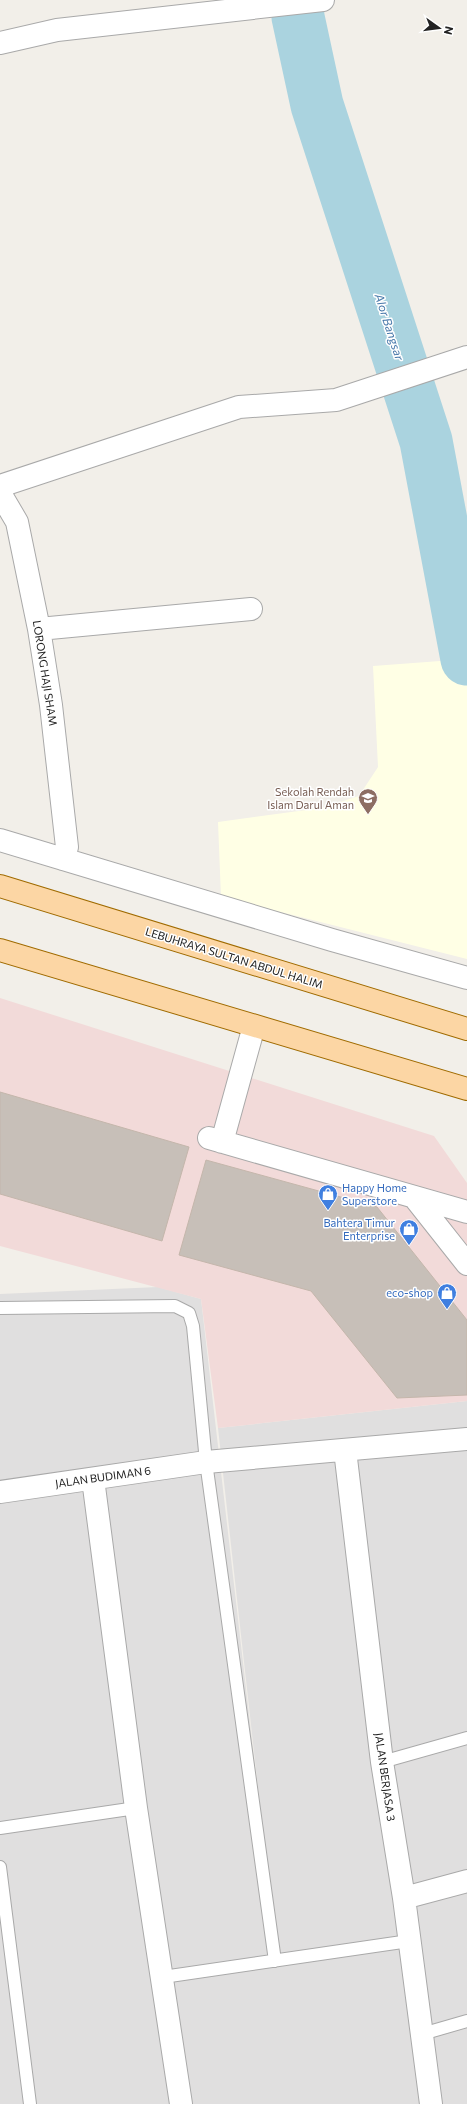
<svg xmlns="http://www.w3.org/2000/svg" width="467" height="2104" font-family="Commissioner,sans-serif">
	<rect width="100%" height="100%" fill="#f2efe9"/>
	<!-- residential -->
	<path fill="#e0dfdf" d="M158,1287L201,1299L270,1896L218,1428L467,1401V2104H0V1294Z"/>
	<!-- commercial -->
	<path fill="#f2dad9" d="M0,998L434,1136L467,1183V1401L218,1428L201,1299L0,1246Z"/>
	<!-- education -->
	<path fill="#ffffe5" d="M467,659V959L221,897L218,822L321,808L359,796L378,767L373,666Z"/>
	<g fill="none" stroke-linecap="round" stroke-linejoin="round">
		<!-- river -->
		<path stroke="#aad3df" stroke-width="53" d="M297,0L298,17L317,105L426,441L467,659"/>
	</g>
	<!-- building -->
	<path fill="#c7bfb8" stroke="#c4b6ab" d="M0,1092L189,1147L162,1241L0,1194Z
		M206,1160L377,1207L467,1320V1395L397,1398L311,1291L179,1255Z"/>
	<g fill="none" stroke-linecap="round" stroke-linejoin="round">
		<defs>
			<path id="service" d="M0,1308L175,1306L189,1313L193,1326L206,1462L275,1961
				M382,1762L467,1738
				M0,1828L136,1808
				M0,1867L30,2104
				M163,1977L409,1941
				M422,2034L467,2021"/>
			<path id="minor" d="M0,43L57,30L323,0
				M0,486L239,407L336,400L467,357
				M0,493L17,522L39,629L51,705L67,847L63,859
				M39,629L251,609
				M0,840L332,940L467,978
				M209,1138L467,1212
				M222,1142L254,1026
				M414,1197L467,1264
				M345,1450L382,1762L404,1898L431,2104
				M93,1479L136,1808L181,2104
				M0,1492L206,1462L467,1439
				M404,1898L467,1881"/>
			<path id="primary" d="M0,886L467,1029
				M0,950L467,1089"/>
		</defs>
		<!-- service casing -->
		<use href="#service" stroke="#a9a9a9" stroke-width="14"/>
		<!-- minor casing -->
		<use href="#minor" stroke="#a9a9a9" stroke-width="24"/>
		<!-- primary casing -->
		<use href="#primary" stroke="#a06b00" stroke-width="24"/>
		<!-- service -->
		<use href="#service" stroke="#fff" stroke-width="12"/>
		<!-- minor -->
		<use href="#minor" stroke="#fff" stroke-width="22"/>
		<!-- primary -->
		<use href="#primary" stroke="#fcd6a4" stroke-width="22"/>
	</g>
	<!-- icons -->
	<defs>
		<symbol id="school-pin" viewBox="-11 -11 22 30"><path d="M0 17L-7.5 6A9.5 9.5 0 1 1 7.5 6Z" fill="#8d6e63" stroke="#fff"/><path d="M0-5L7-2L0 1L-7-2ZM-4 1L0 2.5L4 1V4Q0 6-4 4Z" fill="#fff"/></symbol>
		<symbol id="shop-pin" viewBox="-11 -11 22 30"><path d="M0 17L-7.5 6A9.5 9.5 0 1 1 7.5 6Z" fill="#3f7fe0" stroke="#fff"/><path d="M-5-2.5h2.3a2.7 3.5 0 0 1 5.4 0H5L5.5 6h-11ZM-1.5-2.5h3a1.5 2.3 0 0 0-3 0Z" fill="#fff"/></symbol>
	</defs>
	<g fill-rule="evenodd">
		<use href="#school-pin" x="357" y="787" width="22" height="30"/>
		<use href="#shop-pin" x="317" y="1183" width="22" height="30"/>
		<use href="#shop-pin" x="398" y="1218" width="22" height="30"/>
		<use href="#shop-pin" x="436" y="1282" width="22" height="30"/>
	</g>
	<g text-anchor="middle" stroke-width="3" stroke-linejoin="round" paint-order="stroke">
		<!-- street labels -->
		<g font-size="11" fill="#222" stroke="#fff">
			<text transform="translate(45 673) rotate(81)" y="4">LORONG HAJI SHAM</text>
			<text transform="translate(234 958) rotate(17)" y="4">LEBUHRAYA SULTAN ABDUL HALIM</text>
			<text transform="translate(103 1477) rotate(-8)" y="4">JALAN BUDIMAN 6</text>
			<text transform="translate(385 1777) rotate(82)" y="4">JALAN BERJASA 3</text>
		</g>
		<!-- education labels -->
		<g font-size="11" fill="#785e54" stroke="#fff" text-anchor="end">
			<text x="354" y="796">Sekolah Rendah<tspan x="354" dy="13">Islam Darul Aman</tspan></text>
		</g>
		<!-- shop labels -->
		<g font-size="11" fill="#366cbe" stroke="#fff" text-anchor="end">
			<text x="342" y="1192" text-anchor="start">Happy Home<tspan x="342" dy="13">Superstore</tspan></text>
			<text x="395" y="1227">Bahtera Timur<tspan x="395" dy="13">Enterprise</tspan></text>
			<text x="433" y="1297">eco-shop</text>
		</g>
		<!-- water labels -->
		<g font-size="12" font-style="italic" fill="#4a7aab" stroke="#fff">
			<text transform="translate(389 327) rotate(72)" y="4">Alor Bangsar</text>
		</g>
	</g>
	<!-- north arrow -->
	<g transform="translate(439 28) rotate(104)" stroke="#ffffff" stroke-width="3" paint-order="stroke">
	<path d="M0-3L7 15L0 10L-7 15Z" fill="#222222"/>
	<text y="-6" font-size="11" font-weight="bold" text-anchor="middle" fill="#222222">N</text>
	</g>
</svg>
